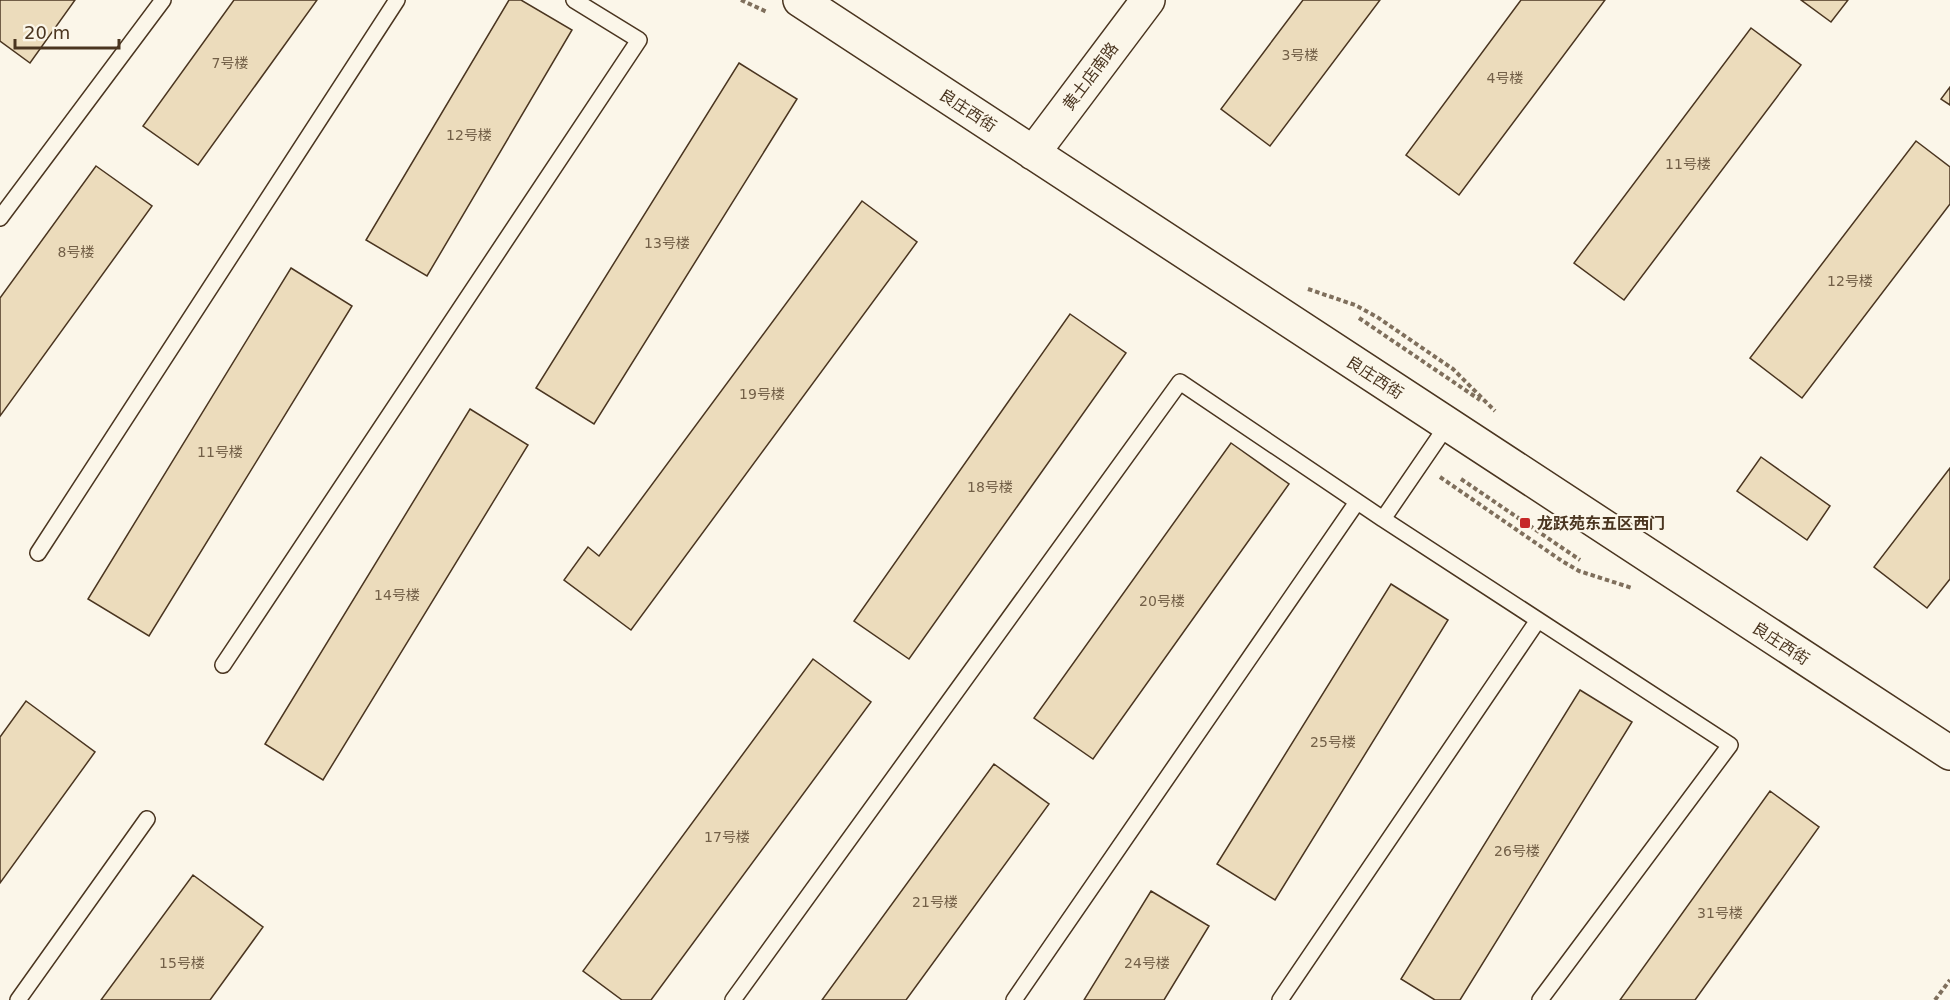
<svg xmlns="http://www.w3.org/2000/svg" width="1950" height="1000" font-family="'DejaVu Sans','Noto Sans SC',sans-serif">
	<rect width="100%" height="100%" fill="#fbf6e9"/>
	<!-- building -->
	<path fill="#ecdcbc" stroke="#4a3520" stroke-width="1.5" d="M0,0H75L30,63L0,41Z
		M234,0H317L198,165L143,126Z
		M509,0H521L572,30L427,276L366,240Z
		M1303,0H1380L1270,146L1221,109Z
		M1521,0H1605L1459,195L1406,155Z
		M1801,0H1848L1831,22Z
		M1751,28L1801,65L1624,300L1574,263Z
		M739,63L797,99L594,424L536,388Z
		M1950,87V105L1941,99Z
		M1916,141L1950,167V204L1802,398L1750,358Z
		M96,166L152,206L0,416V298Z
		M862,201L917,242L631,630L564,580L588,547L599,556Z
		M291,268L352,306L149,636L88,599Z
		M1070,314L1126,353L909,659L854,621Z
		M470,409L528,445L323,780L265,744Z
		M1231,443L1289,484L1093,759L1034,718Z
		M1761,457L1830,506L1807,540L1737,491Z
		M1950,468V579L1927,608L1874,567Z
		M1391,584L1448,620L1275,900L1217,864Z
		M813,659L871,702L651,1000H622L583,971Z
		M1580,690L1632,722L1460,1000H1435L1401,979Z
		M26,701L95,752L0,883V737Z
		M994,764L1049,804L906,1000H822Z
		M1770,791L1819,827L1695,1000H1620Z
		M193,875L263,927L210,1000H101Z
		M1151,891L1209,926L1164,1000H1084Z"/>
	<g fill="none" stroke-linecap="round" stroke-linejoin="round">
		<defs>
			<path id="service" d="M0,218L163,0
				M1383,519L1730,745L1540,1000
				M38,553L397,0
				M223,665L639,40L574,0
				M18,1000L147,819
				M733,1000L1180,382L1383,519L1448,424
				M1014,1000L1357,502
				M1280,1000L1538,620"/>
			<path id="tertiary" d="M800,0L1950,753
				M1033,153L1148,0"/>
		</defs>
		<!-- service casing -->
		<use href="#service" stroke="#4a3520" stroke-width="18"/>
		<!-- tertiary casing -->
		<use href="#tertiary" stroke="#4a3520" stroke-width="36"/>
		<!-- path -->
		<path stroke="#7f6f5c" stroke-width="4" stroke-dasharray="4.5 3" stroke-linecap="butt" d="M741,0L767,12
			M1308,289L1355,305L1377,317L1453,369L1495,411
			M1359,318L1480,400
			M1440,477L1562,561L1579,571L1632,588
			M1461,479L1580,560
			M1935,1000L1950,980"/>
		<!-- service -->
		<use href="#service" stroke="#fbf6e9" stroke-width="15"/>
		<!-- tertiary -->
		<use href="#tertiary" stroke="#fbf6e9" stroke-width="33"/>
	</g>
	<!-- markers -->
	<rect fill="#c62828" stroke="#fbf6e9" stroke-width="2" x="1519" y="517" width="12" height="12" rx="3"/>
	<g text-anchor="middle" stroke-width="4.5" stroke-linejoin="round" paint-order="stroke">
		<!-- number labels -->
		<g font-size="14" fill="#725f47">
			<text x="1300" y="60">3号楼</text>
			<text x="230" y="68">7号楼</text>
			<text x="1505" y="83">4号楼</text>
			<text x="469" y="140">12号楼</text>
			<text x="1688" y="169">11号楼</text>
			<text x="667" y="248">13号楼</text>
			<text x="76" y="257">8号楼</text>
			<text x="1850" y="286">12号楼</text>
			<text x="762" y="399">19号楼</text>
			<text x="220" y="457">11号楼</text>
			<text x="990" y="492">18号楼</text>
			<text x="397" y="600">14号楼</text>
			<text x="1162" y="606">20号楼</text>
			<text x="1333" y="747">25号楼</text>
			<text x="727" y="842">17号楼</text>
			<text x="1517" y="856">26号楼</text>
			<text x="935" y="907">21号楼</text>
			<text x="1720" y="918">31号楼</text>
			<text x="182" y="968">15号楼</text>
			<text x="1147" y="968">24号楼</text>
		</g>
		<!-- street labels -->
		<g font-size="16" fill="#4a3520" stroke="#fbf6e9">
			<text transform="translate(1090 76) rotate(-53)" y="6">黄土店南路</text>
			<text transform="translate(968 110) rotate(33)" y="6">良庄西街</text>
			<text transform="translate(1375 377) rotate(33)" y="6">良庄西街</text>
			<text transform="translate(1781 643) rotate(33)" y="6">良庄西街</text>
		</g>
		<!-- poi labels -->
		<g font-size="16" font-weight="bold" fill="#4a3520" stroke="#fbf6e9" text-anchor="start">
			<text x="1537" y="529">龙跃苑东五区西门</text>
		</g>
	</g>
	<!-- scale -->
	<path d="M15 39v9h104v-9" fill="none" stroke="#4a3520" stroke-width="3"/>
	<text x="24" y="39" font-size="18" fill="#4a3520" stroke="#fbf6e9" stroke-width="4.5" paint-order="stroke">20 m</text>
</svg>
